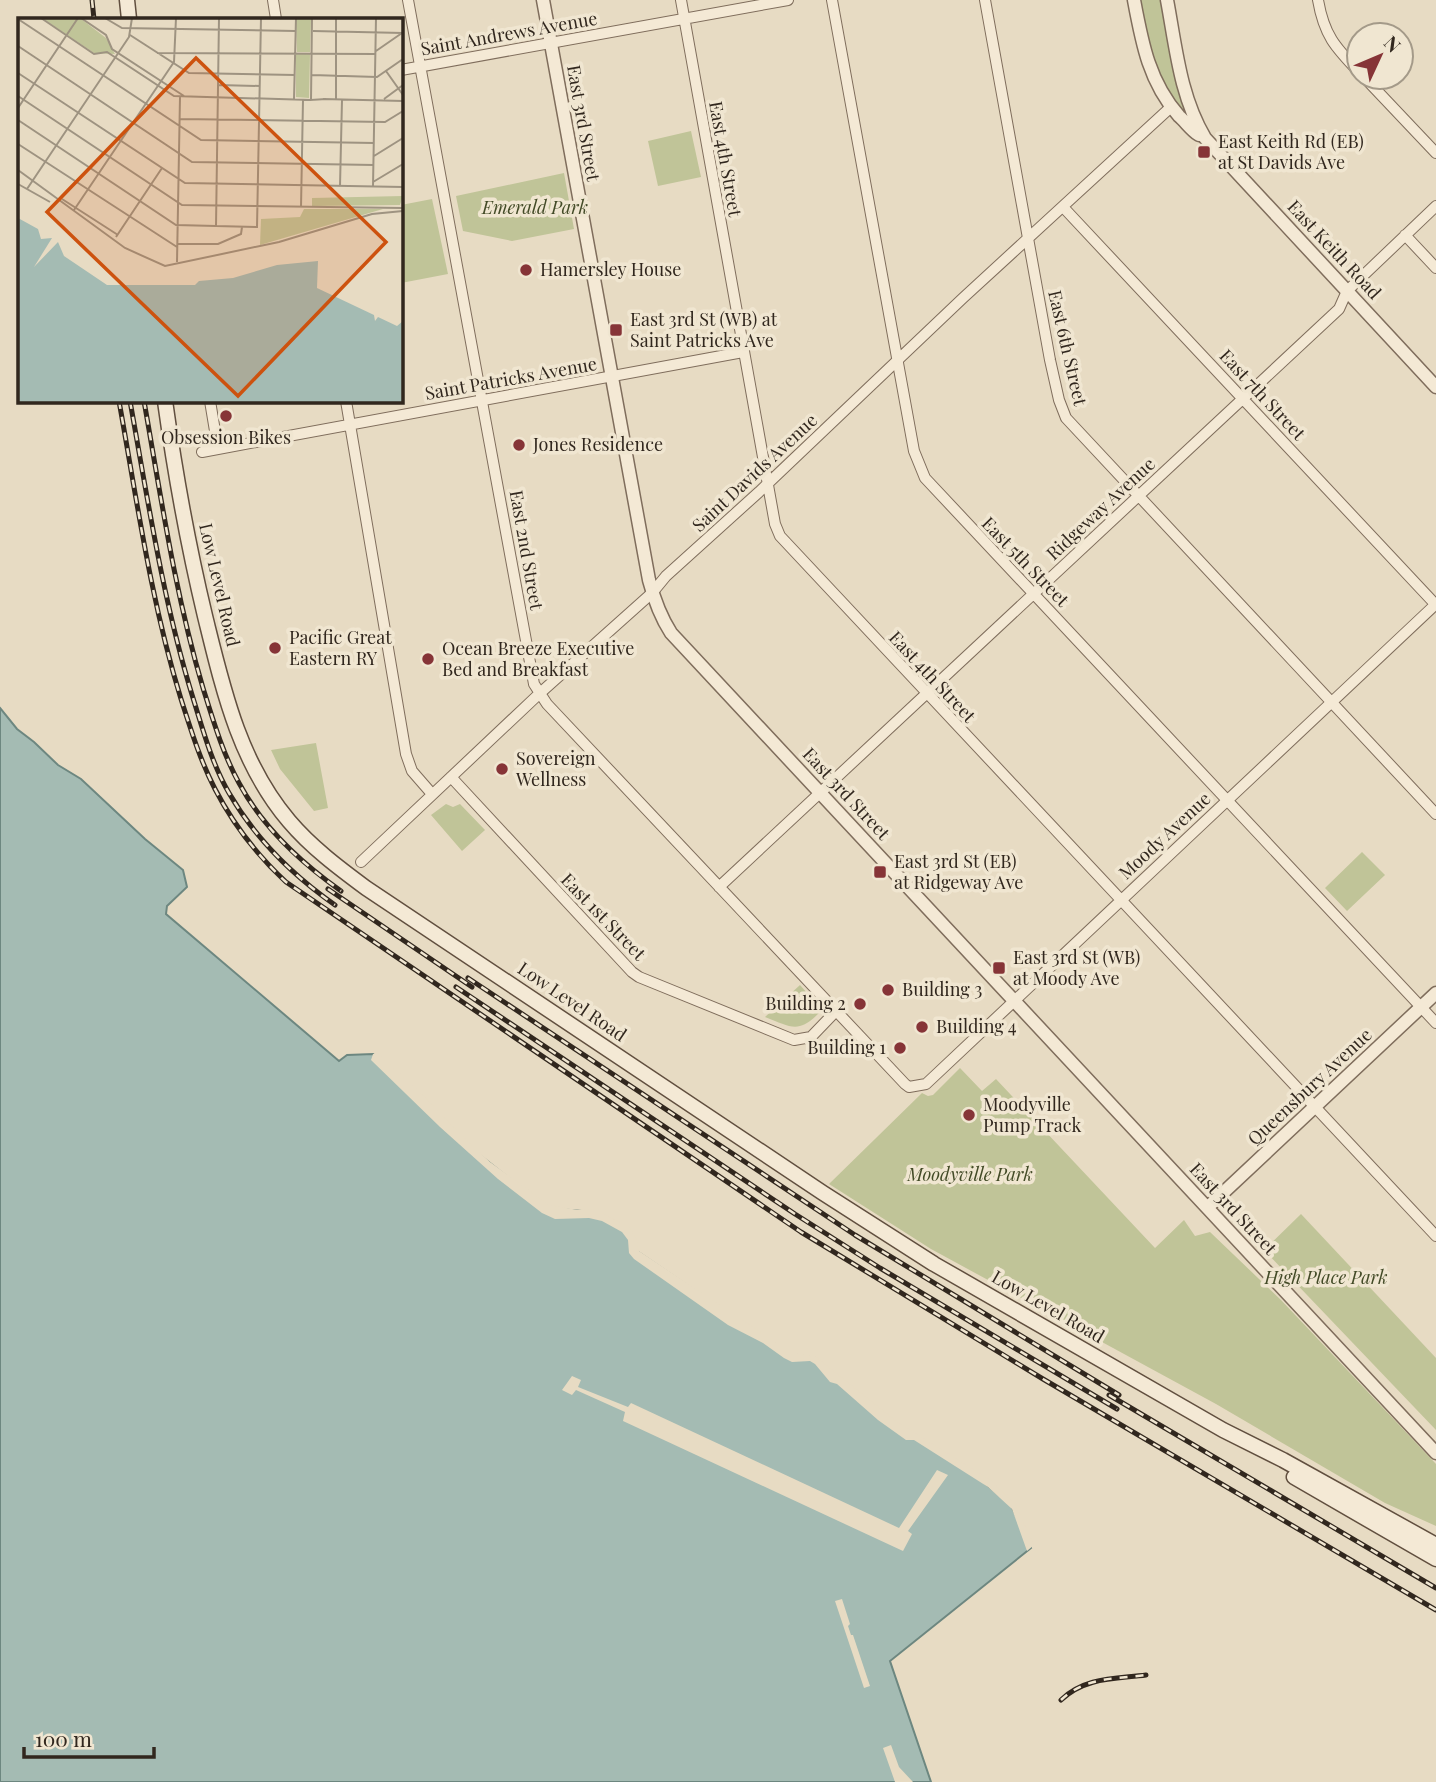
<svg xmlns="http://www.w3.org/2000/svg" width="1436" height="1782" font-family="'Playfair Display',serif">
	<rect width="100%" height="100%" fill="#e7dbc3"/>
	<!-- green -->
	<path fill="#c0c498" d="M1138,0H1163L1197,128L1186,117L1159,79Z
		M691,131L701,177L658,186L648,141Z
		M564,173L574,229L512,241L463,231L456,196Z
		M432,199L448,274L401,283V205Z
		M316,743L328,808L314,811L280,769L271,750Z
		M446,804L453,807L460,804L485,830L462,851L431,815Z
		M1362,852L1385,875L1347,911L1325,888Z
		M800,985L822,1010C799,1034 793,1028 765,1017Z
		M960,1068L982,1091L996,1079L1155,1248L1184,1220L1195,1236L1210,1232L1281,1300L1436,1464V1526L1385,1503L1216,1404L931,1249L829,1184L922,1093L928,1096L933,1095Z
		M1301,1214L1436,1358V1430L1264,1250Z"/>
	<!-- water -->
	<path fill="#a4bbb3" stroke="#6d8780" stroke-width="2" d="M0,708L17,729L34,742L58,765L81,779L145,839L183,870L187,887L167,906L166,914L339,1061L347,1055L373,1054L414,1091L457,1137L547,1208L593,1212L628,1231L634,1249L791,1356L811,1358L913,1437L964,1466L1011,1505L1031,1548L890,1661L931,1782H0Z"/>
	<!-- pier -->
	<path fill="#e7dbc3" d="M373,1054H378L416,1088L460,1134L490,1162L549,1205L578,1210L594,1209L629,1227L636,1238L639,1251L792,1353L816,1357L896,1421L992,1481L1016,1506L1034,1545L1027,1551L1012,1509L988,1487L914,1440H906L878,1420L837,1384L830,1382L815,1364L810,1361L792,1362L784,1358L763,1343L728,1325L634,1259L629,1253L628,1240L622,1232L602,1221L589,1218L555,1219L542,1213L498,1179L440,1127L371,1060Z
		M572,1376L581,1380L578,1387L628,1407L631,1403L899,1528L937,1470L948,1475L908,1531L912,1534L903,1551L623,1421L625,1412L576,1390L572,1395L562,1390Z
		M842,1599L850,1624L848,1626L851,1635H853L870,1686L864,1688L835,1601Z
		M891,1745L899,1767L913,1782H895L883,1748Z"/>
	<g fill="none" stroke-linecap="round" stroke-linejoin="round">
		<defs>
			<path id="minor" d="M273,0L276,19
				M408,0L534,684L547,704L905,1084L909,1087L926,1084L1436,604
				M681,0L775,524L780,536L1436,1236
				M832,0L914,451L925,478L1436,1023
				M985,0L1050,360L1059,400L1066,418L1436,814
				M1318,0C1324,35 1335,47 1359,72
				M401,70L788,0
				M1364,77L1436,153
				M1063,207L1436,605
				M1405,235L1436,268
				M210,401L218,449
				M346,401L406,754L412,771L432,794
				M202,452L743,352
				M451,777L632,972L639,977L794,1040L811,1037L836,1011
				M361,862L539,694L652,593L666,576L759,492L963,298L1171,107
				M719,887L1339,309L1347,291L1436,206"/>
			<path id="tertiary" d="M543,0L649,580C654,599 660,616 671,633L1436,1453
				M1134,0C1142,43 1149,82 1179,116C1186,122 1191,130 1199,135
				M1167,0C1176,48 1180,96 1205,138L1436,387
				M1208,1207L1436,993"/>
			<path id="secondary" d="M127,0L129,19
				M165,401C175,473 188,545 205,616C223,689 239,762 289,821C311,847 339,868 366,888L823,1193L934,1264L1223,1430L1283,1460L1436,1545
				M1294,1477L1436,1559"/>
		</defs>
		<!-- minor casing -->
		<use href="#minor" stroke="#7f6d5c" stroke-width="12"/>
		<!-- tertiary casing -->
		<use href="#tertiary" stroke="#7f6d5c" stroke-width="15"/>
		<!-- secondary casing -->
		<use href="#secondary" stroke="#614f3f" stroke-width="17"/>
		<!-- minor -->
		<use href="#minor" stroke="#f4e9d5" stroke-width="10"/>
		<!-- tertiary -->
		<use href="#tertiary" stroke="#f4e9d5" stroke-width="12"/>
		<!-- secondary -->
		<use href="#secondary" stroke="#f4e9d5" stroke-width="14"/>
		<defs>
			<path id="rail" d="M92,0L94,19
				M119,401C137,501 151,602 181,699C191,730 200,760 215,789C233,824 257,855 286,882L801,1232L1043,1379L1436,1610
				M130,401C148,501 163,601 193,698C203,730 212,764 229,793C255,838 292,875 335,905
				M144,401C161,497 175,594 203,688C213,720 223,754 239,783C263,828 300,862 341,891
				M328,889L472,987
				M468,978L855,1235L1119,1395
				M456,987L795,1214L880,1268L1117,1409
				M1109,1395L1436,1588
				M1061,1700C1085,1677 1115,1679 1146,1675"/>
		</defs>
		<!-- rail casing -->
		<use href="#rail" stroke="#31271e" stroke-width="5"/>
		<!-- rail -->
		<use href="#rail" stroke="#f0e6d1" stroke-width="2.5" stroke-dasharray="8" stroke-linecap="butt"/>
	</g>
	<!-- markers -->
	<g fill="#863437" stroke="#f0e6d1" stroke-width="2.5">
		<rect x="1197" y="145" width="14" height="14" rx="3.5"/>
		<circle cx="526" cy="270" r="7"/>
		<rect x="609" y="323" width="14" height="14" rx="3.5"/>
		<circle cx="226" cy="416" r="7"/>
		<circle cx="519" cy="445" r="7"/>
		<circle cx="275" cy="648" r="7"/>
		<circle cx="428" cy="659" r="7"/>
		<circle cx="502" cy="769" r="7"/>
		<rect x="873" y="865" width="14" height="14" rx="3.5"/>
		<rect x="992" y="961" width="14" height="14" rx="3.5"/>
		<circle cx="888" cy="990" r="7"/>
		<circle cx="860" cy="1004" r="7"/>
		<circle cx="922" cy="1027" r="7"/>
		<circle cx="900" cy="1048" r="7"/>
		<circle cx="969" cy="1115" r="7"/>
	</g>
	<g text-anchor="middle" stroke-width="7" stroke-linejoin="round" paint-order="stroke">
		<!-- street labels -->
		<g font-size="18" fill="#31271e" stroke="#f0e6d1">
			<text transform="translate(509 34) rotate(-10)" y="6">Saint Andrews Avenue</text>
			<text transform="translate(583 123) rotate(80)" y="6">East 3rd Street</text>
			<text transform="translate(725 159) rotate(80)" y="6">East 4th Street</text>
			<text transform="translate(1334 250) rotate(47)" y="6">East Keith Road</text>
			<text transform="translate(1067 348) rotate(77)" y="6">East 6th Street</text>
			<text transform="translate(511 379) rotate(-10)" y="6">Saint Patricks Avenue</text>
			<text transform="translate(1262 395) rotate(47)" y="6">East 7th Street</text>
			<text transform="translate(755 473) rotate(-43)" y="6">Saint Davids Avenue</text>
			<text transform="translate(1101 509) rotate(-43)" y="6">Ridgeway Avenue</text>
			<text transform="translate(526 550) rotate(80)" y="6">East 2nd Street</text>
			<text transform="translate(1025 562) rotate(46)" y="6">East 5th Street</text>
			<text transform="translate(219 585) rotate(77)" y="6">Low Level Road</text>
			<text transform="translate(932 677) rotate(47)" y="6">East 4th Street</text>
			<text transform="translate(846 794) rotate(47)" y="6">East 3rd Street</text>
			<text transform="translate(1165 836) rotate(-43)" y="6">Moody Avenue</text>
			<text transform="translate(603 917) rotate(46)" y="6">East 1st Street</text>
			<text transform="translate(572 1002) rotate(34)" y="6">Low Level Road</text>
			<text transform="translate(1310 1087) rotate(-43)" y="6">Queensbury Avenue</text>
			<text transform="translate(1233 1209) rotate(47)" y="6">East 3rd Street</text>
			<text transform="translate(1048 1307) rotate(30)" y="6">Low Level Road</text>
		</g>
		<!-- poi labels -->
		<g font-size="18" fill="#31271e" stroke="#f0e6d1" text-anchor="start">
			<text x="1218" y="148">East Keith Rd (EB)<tspan x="1218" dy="21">at St Davids Ave</tspan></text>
			<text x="540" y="276">Hamersley House</text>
			<text x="630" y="326">East 3rd St (WB) at<tspan x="630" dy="21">Saint Patricks Ave</tspan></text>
			<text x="226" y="444" text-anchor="middle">Obsession Bikes</text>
			<text x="533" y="451">Jones Residence</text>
			<text x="289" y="644">Pacific Great<tspan x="289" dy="21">Eastern RY</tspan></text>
			<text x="442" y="655">Ocean Breeze Executive<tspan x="442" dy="21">Bed and Breakfast</tspan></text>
			<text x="516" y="765">Sovereign<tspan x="516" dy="21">Wellness</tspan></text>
			<text x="894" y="868">East 3rd St (EB)<tspan x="894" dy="21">at Ridgeway Ave</tspan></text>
			<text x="1013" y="964">East 3rd St (WB)<tspan x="1013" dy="21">at Moody Ave</tspan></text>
			<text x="902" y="996">Building 3</text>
			<text x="846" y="1010" text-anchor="end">Building 2</text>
			<text x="936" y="1033">Building 4</text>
			<text x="886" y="1054" text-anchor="end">Building 1</text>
			<text x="983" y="1111">Moodyville<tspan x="983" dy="21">Pump Track</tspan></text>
		</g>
		<!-- park labels -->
		<g font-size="18" font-style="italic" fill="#434b27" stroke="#f0e6d1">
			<text x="535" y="214">Emerald Park</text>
			<text x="970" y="1181">Moodyville Park</text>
			<text x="1326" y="1284">High Place Park</text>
		</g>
	</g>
	<!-- overview -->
	<g transform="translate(18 18)">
		<rect width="385" height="385" fill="#e7dbc3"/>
		<path d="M24,0H62L88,20L97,36L76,35ZM278,0H293L292,34H279ZM278,36H292L291,80L278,79ZM385,178L382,187L294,188V180ZM286,191H365L242,227L243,201L282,199Z" fill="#c0c498"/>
		<path d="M0,200L20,211L23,221L34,220L16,249L40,224L46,238L89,267H177L181,263L215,260L259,247L300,243L299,270L356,297L357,303L360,299L379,308L385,303V385H0Z" fill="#a4bbb3"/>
		<path fill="none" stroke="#9e9381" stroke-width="2" d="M23,0L76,36L89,34L156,78L293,82M63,0L88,17L94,31L166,78M87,0L104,10L277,13M294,0L293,82L308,81M0,1L183,122L356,125M295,13L385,15M112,17L171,55L277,57M0,28L174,144L356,147M358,33L384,15M139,35L358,36M368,53L385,77M0,55L167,165L385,169M294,57L359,59L385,41M200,67L242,68M0,78L164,187L385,190M276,81L278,0M305,81L385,83M366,81L385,67M318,82V0M0,90L60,0M161,101L367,104L385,93M0,102L158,207L239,209L243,0M0,126L159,229M356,138L385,120M0,152L107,230L147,248L261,224L354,196L385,193M355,164L385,146M0,166L32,184M322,168L324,82M355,168L358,0M9,171L111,19L114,0M44,181L100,217M283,189L285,82M56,192L156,44L158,0M198,208L201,0M98,219L144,150M159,226H200L223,216L224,209M159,244L162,79"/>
		<path fill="#cd520f" fill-opacity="0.15" stroke="#cd520f" stroke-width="3.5" d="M178,40L368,224L220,378L29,194Z"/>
		<rect width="385" height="385" fill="none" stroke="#31271e" stroke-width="3.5"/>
	</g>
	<!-- north arrow -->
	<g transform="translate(1380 56) rotate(46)"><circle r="33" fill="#f0e6d1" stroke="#a49a89" stroke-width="2"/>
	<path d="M0-5L12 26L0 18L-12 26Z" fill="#863437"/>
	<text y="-10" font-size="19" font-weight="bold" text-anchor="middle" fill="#31271e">N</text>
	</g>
	<!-- scale -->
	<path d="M24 1747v10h130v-10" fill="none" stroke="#31271e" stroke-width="3.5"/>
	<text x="35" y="1747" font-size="21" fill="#31271e" stroke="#f0e6d1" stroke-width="5" paint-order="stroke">100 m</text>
</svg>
